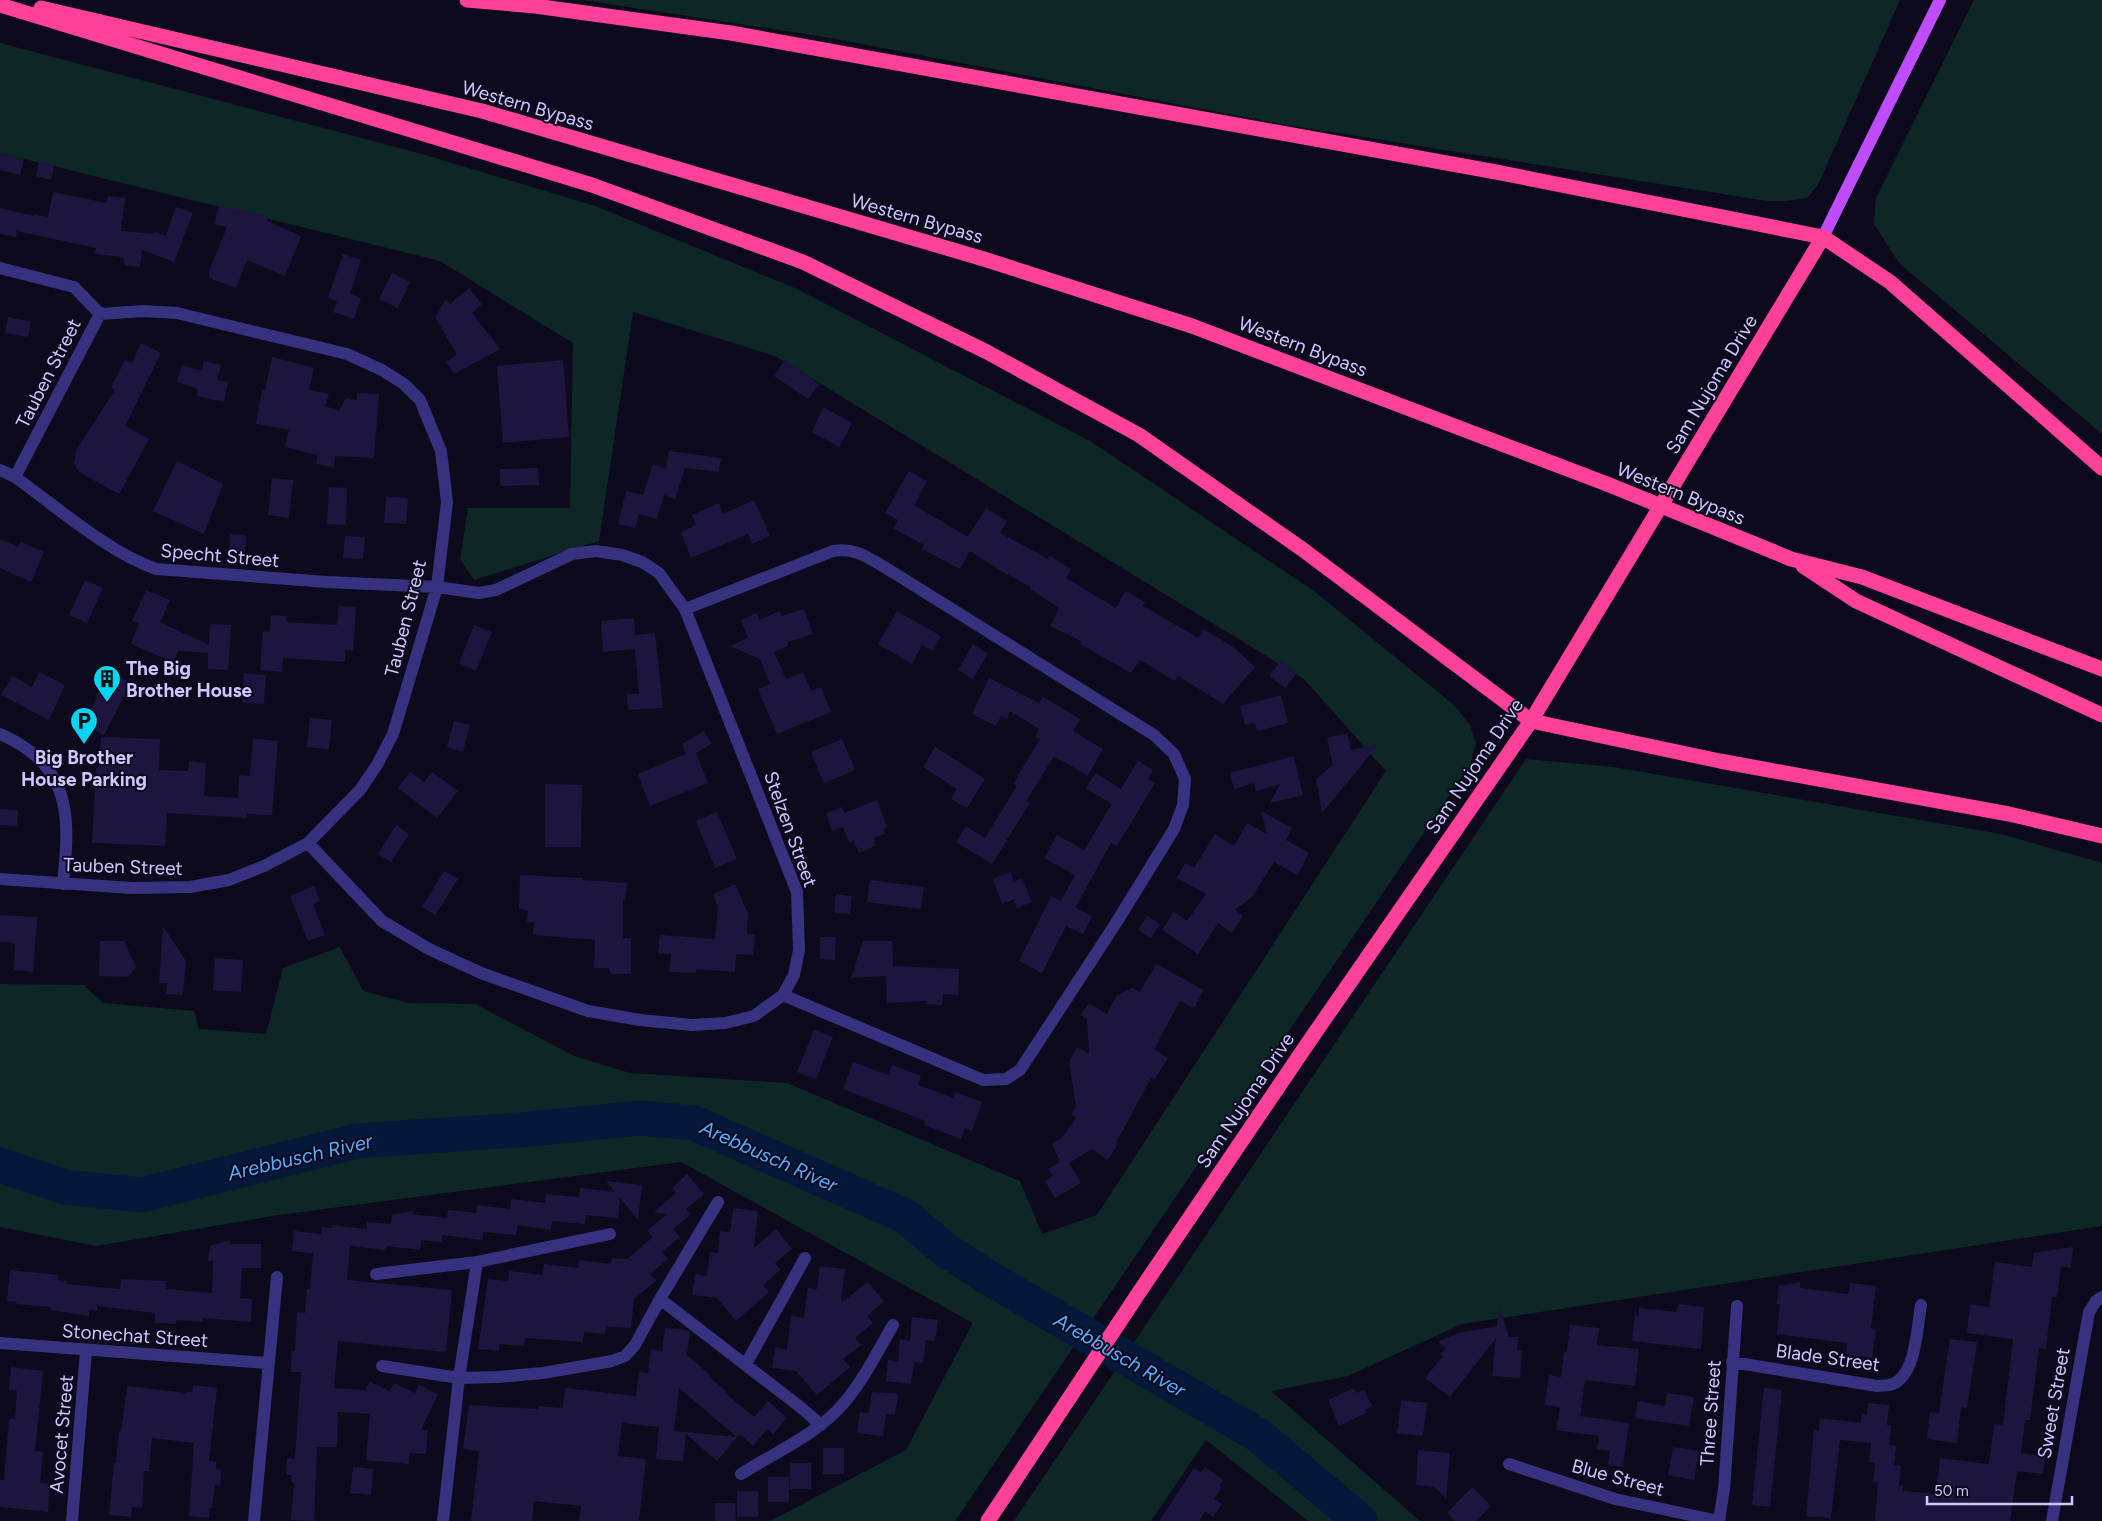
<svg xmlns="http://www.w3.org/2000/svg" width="2102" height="1521" font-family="Figtree,sans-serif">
	<rect width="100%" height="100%" fill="#0d0a1d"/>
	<!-- green -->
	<path fill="#0d2726" d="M583,0H1900L1818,185L1807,198L1788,201H1767L1287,125L825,37Z
		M1974,0H2102V434L1899,263L1874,224L1876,198Z
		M0,43L422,154L595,206L797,289L1090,441L1314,591L1454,705L1470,725L1476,743L1470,765L955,1521H770L906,1450L973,1323L681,1162L279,1215L96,1246L0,1227V984L84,985L103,1003L194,1011L199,1029L266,1034L283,968L340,947L363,991L409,1003L475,1004L574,1056L630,1073L787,1083L1020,1181L1042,1234L1097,1215L1386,771L1304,679L775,356L633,312L599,541L474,580L460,559L468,508H570L573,343L440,261L0,153Z
		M1526,759L1614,767L2001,834L2102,863V1226L1462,1324L1348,1376L1271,1391L1420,1521H1308L1206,1440L1151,1521H1014Z"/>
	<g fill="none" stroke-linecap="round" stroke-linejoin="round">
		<!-- river -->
		<path stroke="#05183a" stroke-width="35" d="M0,1165L65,1187L141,1195L357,1141L531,1129L640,1118L694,1123L905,1216L947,1251L989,1278L1258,1435L1360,1521"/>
	</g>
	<!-- building -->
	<path fill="#1e153f" d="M0,153L24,159L20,175L0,170Z
		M39,161L54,165L51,180L36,176Z
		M53,192L107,203L108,196L125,198L121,231L153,234L154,232L166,236L176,207L193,213L174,262L142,250L140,267L125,265L123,257L95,254L96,248L17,231L16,237L0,234V208L34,216V214L48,217Z
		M219,206L268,216L267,221L301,236L285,276L247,260L236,288L209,278V271L227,227L214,224Z
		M343,254L361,260L350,294L361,298L354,319L333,312L337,301L328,298Z
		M392,273L410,282L398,308L379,299Z
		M469,288L482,304L472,313L500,349L454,374L446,362L457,355L435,317L446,299L450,304Z
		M8,317L31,322L28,337L5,333Z
		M141,343L161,353L125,426L149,439L119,494L79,472L74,464L76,450L115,390L111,388L125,360L132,363Z
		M272,357L314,368L309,390L329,394L325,406L339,411L346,398L357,400V393L379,394L374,458L335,456L334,467L316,464L317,455L285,447L289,430L256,424L262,390H265Z
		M563,360L569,437L503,443L497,366Z
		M785,360L819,384L808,399L774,376Z
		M204,361L221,365L217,380L228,382L224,402L197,396L198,389L177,382L182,365L202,371Z
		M823,407L852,423L839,447L812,432Z
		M669,451L721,458L719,472L685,468L675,499L664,495L657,519L639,514L635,528L618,524L626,491L643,495L653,464L666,469Z
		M177,461L223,484L204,534L153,511Z
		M538,468L539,485L500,486V469Z
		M909,471L927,481L914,505L968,537L986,508L1007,521L1000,533L1048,559L1050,556L1071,569L1066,578L1116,608L1125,591L1145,602L1143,606L1198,638L1203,629L1232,646L1255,667L1223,704L1178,676L1175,681L1140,660L1131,673L1080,644L1081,641L1050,626L1059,608L1030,589L1031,587L997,569V568L970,551L960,569L922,549L924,545L893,528L898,520L885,513Z
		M272,478L293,480L289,518L268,515Z
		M329,487L347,488L346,525L327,524Z
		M386,497L408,498L406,524L384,523Z
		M754,500L770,536L752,544L748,534L691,558L681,532L696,525L692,515L719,503L723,514Z
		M230,534L246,535L245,552L229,551Z
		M345,536L365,537L363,559L343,558Z
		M0,539L18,547L21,542L44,552L31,582L0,568Z
		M85,580L103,588L87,623L69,615Z
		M146,590L170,600L160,622L209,645L210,624L231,625L228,670L208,669V653L178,651L173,662L131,644L139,624L132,621Z
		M339,606L356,607L353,651L345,650V662L283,658L282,672L260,670L263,631L270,632L271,615L287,616L286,622L337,625Z
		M804,609L813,634L787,642L788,646L774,652L786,679L803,672L811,691L821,687L831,712L777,734L758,689L770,684L760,659L730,646L748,638L741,620L757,613L759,620L780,611L782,616Z
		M897,611L941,636L933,651L922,645L912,664L878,644Z
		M634,618L635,635L655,633L663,708L628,710L627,694H639L635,649L603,652L601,621Z
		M474,625L492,632L476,671L459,663Z
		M973,644L988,654L973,679L958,670Z
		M1281,661L1297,673L1285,688L1269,676Z
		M39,672L65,685L49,720L1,695L12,676L32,687Z
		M110,672L131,683L104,735L83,724Z
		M244,673L266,675L264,704L242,703Z
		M989,678L1039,703L1043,697L1080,719L1073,731L1103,749L1088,776L1054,756L1026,801L1030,803L1008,838L1005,837L1007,840L992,864L956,842L966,826L985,838L1017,786L1013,784L1040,739L1035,737L1039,729L1010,711L1007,719L1001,716L996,726L972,714Z
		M1281,695L1288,723L1257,731L1255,723L1245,725L1240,706Z
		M310,718L332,720L329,749L307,747Z
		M454,721L470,725L463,752L447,747Z
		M704,731L711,744L696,753L708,783L650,806L638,774L686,754L682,744Z
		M1347,733L1351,750L1379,744L1322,813L1316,779L1333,765L1327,738Z
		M101,737L160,739L159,770L188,771L189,761L206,763L204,796L238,798L239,775L250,776L253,739L278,741L272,815L247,814V818L167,813L165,846L92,843L96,768H98Z
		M842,739L855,770L824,783L811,752Z
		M935,747L985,779L967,808L951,799L957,789L923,767Z
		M1294,756L1303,795L1270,803L1280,784L1256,791L1254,783L1234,789L1230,773Z
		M1138,761L1153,770L1148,779L1155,783L1117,846L1111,843L1075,908L1092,916L1083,934L1066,926L1042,973L1019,961L1051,896L1061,901L1075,875L1044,858L1057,835L1084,850L1112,804L1086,788L1096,773L1121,789Z
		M410,772L424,782L432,772L458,791L437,818L398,788Z
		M545,784L582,785L581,847H545Z
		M877,800L887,827L883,829L885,834L874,838L875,846L859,853L854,841L849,843L843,827L832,831L826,813L842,807L844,813Z
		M0,809L18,810L17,826L0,825Z
		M1261,811L1292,828L1286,840L1309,853L1297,875L1274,862L1252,897L1235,910L1243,916L1232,933L1218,923L1198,954L1162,930L1174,912L1187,921L1206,894L1177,878L1185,863L1194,868L1215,834L1234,846L1247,823L1267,834Z
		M717,812L737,859L715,868L696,821Z
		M396,825L409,834L391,862L378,854Z
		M444,871L458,879L435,915L422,907Z
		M1010,872L1014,881L1022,878L1032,902L1017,908L1014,899L1002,904L993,879Z
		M520,875L583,878V880L627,883L625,900L623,899V938H631V974H611L609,968H594L595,940L533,935L534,922H527L528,911L519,908Z
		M870,880L924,887L921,909L867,902Z
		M735,884L748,913L747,934H755L753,955L736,954L735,972L696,969V973L669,972L671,954L658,953L660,935L715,939L718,906L713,894Z
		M314,886L320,901L313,904L325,935L308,941L290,896Z
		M836,894L852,896L850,914L834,913Z
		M0,915L37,917L33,972L14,970L15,943L0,942Z
		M1147,916L1160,924L1151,938L1138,930Z
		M163,926L186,961L183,995L166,994L167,983H159Z
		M820,937H836L835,960L820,959Z
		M100,941H124L136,967L128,977L99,976Z
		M863,941H892L893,966L959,969L958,995L943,994L942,1005L927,1004V1001L887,1003L886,976L851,978Z
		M215,958L243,960L241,992L213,990Z
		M1156,964L1204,990L1194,1008L1180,1001L1154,1049L1168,1058L1154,1080L1151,1078L1116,1143L1118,1144L1108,1160L1092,1149L1069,1163L1081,1183L1055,1198L1045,1181L1053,1176L1048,1169L1060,1162L1052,1143L1061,1139L1076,1118L1071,1114L1076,1107L1069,1062L1077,1047L1089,1054L1087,1019L1081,1015L1089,1003L1107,1014L1117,995L1133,988L1140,992Z
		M814,1030L833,1037L816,1079L797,1072Z
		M853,1062L888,1075L892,1065L921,1076L918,1085L953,1098L955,1092L982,1102L972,1131L965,1128L961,1139L924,1125L925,1121L843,1089Z
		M687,1174L704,1194L686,1209L691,1214L673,1229L680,1237L662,1252L668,1259L650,1274L656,1281L634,1299L631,1328L606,1326L605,1334L584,1332L583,1342L525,1338L524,1346L500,1344L499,1351L478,1349L488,1279L508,1281L509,1271L543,1275L544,1264L578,1268L579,1260L611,1264L612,1258L627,1259L653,1237L647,1231L667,1214L654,1212L676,1193L672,1188Z
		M606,1181L642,1185L638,1220L620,1198L618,1218L586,1215L585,1224L552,1221L551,1230L518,1225L516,1235L483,1232L482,1240L442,1235V1242L421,1240L420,1250L386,1246L385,1250L350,1246L347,1280L452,1290L446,1352L338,1341L334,1388L365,1390L370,1382L390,1391L394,1383L415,1393L419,1385L438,1394L421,1430H428L426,1454L409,1453V1464L366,1460L370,1414L338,1412L337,1447H317L314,1521L291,1520L294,1483L291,1482L292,1475H286L287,1458L295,1459L301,1372H291L292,1351H295L297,1312L305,1313L307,1289H310L313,1253L292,1251L294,1231L321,1234L322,1227L332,1228V1225L367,1229V1222L391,1224L392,1215L413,1211L412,1214L447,1218L448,1210L476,1213L477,1205L510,1209L511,1199L545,1203L546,1194L579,1197L580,1188L615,1192Z
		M733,1208L758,1211L754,1248L776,1229L792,1249L775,1263L780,1270L763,1285L769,1292L736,1321L717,1298L692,1295L695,1274L707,1276L710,1252L718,1253L720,1231L730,1232Z
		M230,1240V1244H261V1268H242L240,1298L252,1299L251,1322L203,1318V1322L176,1320V1324L155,1323V1313L97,1306V1311L89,1310V1316L51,1310V1307L16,1304L17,1302L7,1301L10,1270L58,1275V1280L67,1281V1284L120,1289L121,1279L166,1281V1289L212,1293L213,1261H208L210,1246Z
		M2073,1247L2071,1268L2061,1266L2057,1297H2052L2046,1349L2039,1348L2030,1420H2025L2021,1453L2045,1457L2043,1474L2017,1471L2010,1521H1875L1878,1482H1873L1875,1463L1869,1462L1871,1443L1840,1440L1831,1518L1806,1516L1814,1430H1819L1820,1418L1861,1423L1862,1414L1867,1415L1868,1403L1889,1405L1887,1425H1891L1889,1445L1896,1446L1894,1465L1901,1466L1899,1485L1903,1486V1491L1936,1494L1940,1458L1989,1464L1994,1424L2003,1425L2013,1339L1967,1333L1970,1304L1989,1307L1995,1262L2032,1267L2034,1253Z
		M820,1266L845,1269L841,1303L868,1282L884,1301L867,1316L873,1323L855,1338L861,1345L843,1359L850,1367L817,1395L796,1371L772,1368L775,1347L787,1350L791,1316L804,1318L808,1288L817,1289Z
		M1800,1282V1288L1848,1294L1850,1283L1876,1286L1871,1328L1876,1329L1872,1358L1846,1354L1847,1343L1777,1334L1780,1304H1777L1779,1286Z
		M1678,1304L1704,1307L1701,1349L1632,1341L1635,1315L1639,1316V1308L1677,1312Z
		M1499,1305L1509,1337H1518L1517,1350L1522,1351L1520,1378L1492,1376L1496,1338L1450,1397L1425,1378L1443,1356L1440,1354L1446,1348L1438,1342L1458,1333L1497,1326Z
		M912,1317L938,1320L935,1341L926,1340L923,1363L914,1362L911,1384L886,1381L888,1360L898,1361L900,1339L910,1341Z
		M1570,1325L1599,1328L1597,1345L1639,1349L1635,1386L1585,1380L1580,1416L1629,1423L1623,1467L1608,1465L1610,1451L1597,1449L1599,1436L1556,1430L1560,1407L1545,1405L1549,1375L1561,1377L1564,1352H1567Z
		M665,1328L687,1330L690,1332L687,1355L710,1375L709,1377L726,1391L725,1393L754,1417L768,1401L787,1418L773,1434L767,1429L753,1446L740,1434L737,1437L679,1388L674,1431L737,1437L717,1461L686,1434L683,1461L656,1459L659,1427L622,1423L618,1456L646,1459L639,1521H579L581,1506L534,1501L532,1521H471L479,1451L463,1449L469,1405L538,1409V1406L563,1408L565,1388L636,1396L639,1372L648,1373L651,1349L662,1351Z
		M1950,1339L1977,1342L1967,1408L1961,1407L1957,1443L1927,1439L1930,1412L1939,1413Z
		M11,1367L43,1371L35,1451L43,1452L40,1483L50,1484L48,1512L0,1507V1480H4L9,1419H15L17,1391L9,1390Z
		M193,1385L217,1388L209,1461L216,1462V1469L221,1470L220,1486L215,1485L212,1508H210L209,1518L189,1516L194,1443L152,1438L149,1471H144L142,1508L132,1507L131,1517L109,1515L114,1463H116L119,1431L121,1432L127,1386L186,1393V1392H192Z
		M1354,1388L1357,1393L1364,1390L1372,1406L1364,1410L1366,1413L1339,1426L1328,1400Z
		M1764,1388L1782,1390L1770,1507L1752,1505Z
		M872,1392L898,1394L895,1415L886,1414L883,1436L857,1433L860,1412L869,1413Z
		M1667,1393L1694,1397L1689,1426L1635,1418L1638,1401L1665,1406Z
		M1401,1400L1427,1403L1423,1436L1397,1433Z
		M1673,1447L1699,1451L1694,1480L1668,1475Z
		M823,1448H844V1474H823Z
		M1418,1450L1450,1453L1446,1498L1434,1487L1416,1485Z
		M790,1463H811V1489H790Z
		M353,1467L373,1469L371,1495L350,1493Z
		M1205,1467L1223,1480L1219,1485L1222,1488L1214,1499L1222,1504L1213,1517L1205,1511L1199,1521H1159L1194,1468L1201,1472Z
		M768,1477H789V1502H768Z
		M1472,1487L1491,1506L1476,1521H1455L1447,1513Z
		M737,1491H758V1517H737Z
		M715,1503H735L736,1521H715Z"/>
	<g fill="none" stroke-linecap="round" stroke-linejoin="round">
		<!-- street -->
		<path stroke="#36327f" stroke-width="12" d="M0,268L74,287L100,314
			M0,470L15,477C58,508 108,552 156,569L327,582L437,587L479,593L496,590L572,554L596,551L622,555L642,562L659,573L685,609L797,892L799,950L794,975L783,995L754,1016L725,1023L692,1025L640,1020L588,1011L481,973L429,949L382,921L308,843
			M15,477L100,314
			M685,609L833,551C856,547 868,558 886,568L1154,735L1174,754L1185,779L1183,805L1174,829L1116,923L1020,1070L1006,1079L983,1080L783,995
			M0,734C10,738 18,743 27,749C74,782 68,833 63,884
			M0,879L132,888L190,887L229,880L264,866L308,843L360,790L377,765L393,734L437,587L447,502L441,451L420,400L404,384L382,370L347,354L177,313L143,311L100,314
			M376,1274L477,1262L610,1234
			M660,1299L799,1406L821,1425
			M0,1343L267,1363
			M1732,1362L1877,1386C1882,1385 1888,1386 1893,1384C1916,1374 1917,1328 1921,1305
			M746,1364L805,1258
			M382,1366L459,1378L498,1377L543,1373L612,1361L625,1356L635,1345L660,1299L718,1202
			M1509,1464L1615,1499L1719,1521
			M741,1474C774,1453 819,1433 844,1403C864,1379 878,1351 893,1325
			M72,1521L86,1350
			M254,1521L277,1277
			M443,1521L459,1378L477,1262
			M1719,1521L1724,1489L1737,1306
			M2052,1521L2089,1312L2096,1301L2102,1297"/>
		<!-- primary -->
		<path stroke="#bf4dff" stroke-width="12" d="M1823,237L1940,0"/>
		<!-- highway -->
		<path stroke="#ff4199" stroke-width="15" d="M467,0L535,6L731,33L1496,172L1823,237L1890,282L2102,468
			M0,5L592,185L803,262L987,352L1139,435L1302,549L1531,721L1720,761L2009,814L2102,836
			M41,8L482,111L987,260L1192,326L1607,484
			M1772,551L1791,559L1862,577L2102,669
			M1803,566L1856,601L2102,715
			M988,1521L1140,1291L1308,1043L1531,721L1823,237"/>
		<!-- highway-bridge -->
		<path stroke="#ff4199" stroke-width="15" d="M1607,484L1772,551"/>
	</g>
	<!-- icons -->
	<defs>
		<symbol id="building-pin" viewBox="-11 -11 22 30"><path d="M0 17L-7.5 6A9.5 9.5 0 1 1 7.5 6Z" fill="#00d5f1" stroke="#0d0a1d"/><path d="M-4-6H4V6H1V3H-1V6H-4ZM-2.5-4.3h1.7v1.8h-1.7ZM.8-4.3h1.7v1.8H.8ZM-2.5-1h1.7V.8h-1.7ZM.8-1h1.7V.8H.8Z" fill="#111"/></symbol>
		<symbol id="parking-pin" viewBox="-11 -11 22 30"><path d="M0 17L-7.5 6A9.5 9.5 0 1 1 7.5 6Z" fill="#00d5f1" stroke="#0d0a1d"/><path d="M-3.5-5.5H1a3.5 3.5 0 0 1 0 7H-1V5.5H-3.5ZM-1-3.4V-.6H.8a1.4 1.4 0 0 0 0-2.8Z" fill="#111"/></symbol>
	</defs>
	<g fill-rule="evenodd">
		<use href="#building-pin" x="91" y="663" width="32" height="43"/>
		<use href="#parking-pin" x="68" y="705" width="32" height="43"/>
	</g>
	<g text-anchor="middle" stroke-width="4" stroke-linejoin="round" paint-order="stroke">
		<!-- street labels -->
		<g font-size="19" fill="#cdc6ff" stroke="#0d0a1d">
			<text transform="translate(528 105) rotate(16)" y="7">Western Bypass</text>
			<text transform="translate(917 218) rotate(16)" y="7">Western Bypass</text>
			<text transform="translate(1303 346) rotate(21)" y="7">Western Bypass</text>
			<text transform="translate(48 373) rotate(-63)" y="7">Tauben Street</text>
			<text transform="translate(1711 384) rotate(-59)" y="7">Sam Nujoma Drive</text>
			<text transform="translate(1681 493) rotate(22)" y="7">Western Bypass</text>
			<text transform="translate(220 555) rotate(5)" y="7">Specht Street</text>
			<text transform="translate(405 618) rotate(-76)" y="7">Tauben Street</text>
			<text transform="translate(1474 766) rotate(-56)" y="7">Sam Nujoma Drive</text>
			<text transform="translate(791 829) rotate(70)" y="7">Stelzen Street</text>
			<text transform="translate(123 866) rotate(2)" y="7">Tauben Street</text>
			<text transform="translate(1245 1100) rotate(-56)" y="7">Sam Nujoma Drive</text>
			<text transform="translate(135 1335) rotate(4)" y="7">Stonechat Street</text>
			<text transform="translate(1828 1357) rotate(8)" y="7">Blade Street</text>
			<text transform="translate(2053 1403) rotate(-80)" y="7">Sweet Street</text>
			<text transform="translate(1710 1413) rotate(-86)" y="7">Three Street</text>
			<text transform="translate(61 1434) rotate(-85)" y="7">Avocet Street</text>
			<text transform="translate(1618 1477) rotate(15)" y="7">Blue Street</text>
		</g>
		<!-- poi labels -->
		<g font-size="19" font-weight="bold" fill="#cdc6ff" stroke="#0d0a1d" text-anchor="start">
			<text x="126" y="675">The Big<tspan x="126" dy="22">Brother House</tspan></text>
			<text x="84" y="764" text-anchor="middle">Big Brother<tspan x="84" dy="22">House Parking</tspan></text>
		</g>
		<!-- water labels -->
		<g font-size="20" font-style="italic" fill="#54adff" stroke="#0d0a1d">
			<text transform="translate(769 1156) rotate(24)" y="7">Arebbusch River</text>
			<text transform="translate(300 1157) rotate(-13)" y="7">Arebbusch River</text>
			<text transform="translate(1120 1355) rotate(30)" y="7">Arebbusch River</text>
		</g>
	</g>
	<!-- scale -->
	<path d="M1927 1496v8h145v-8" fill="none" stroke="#cdc6ff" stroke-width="2.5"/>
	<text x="1934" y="1496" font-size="15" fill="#cdc6ff" stroke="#0d0a1d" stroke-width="4" paint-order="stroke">50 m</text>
</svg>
